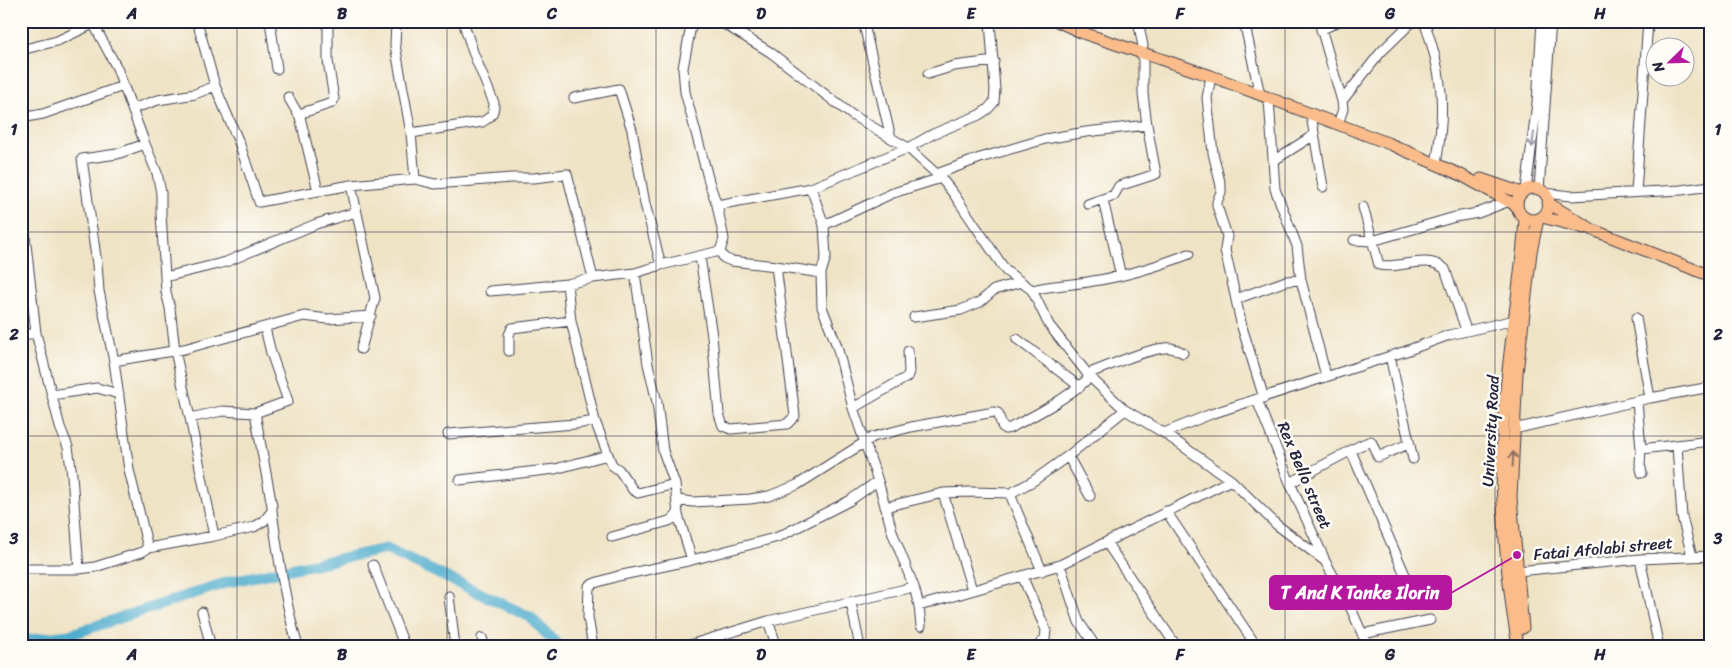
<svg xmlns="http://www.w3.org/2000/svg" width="1732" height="668" font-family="Sriracha,sans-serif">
	<rect width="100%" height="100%" fill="#fdfcf7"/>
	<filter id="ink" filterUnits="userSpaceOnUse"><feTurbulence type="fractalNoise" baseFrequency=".02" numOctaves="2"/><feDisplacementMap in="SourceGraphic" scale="10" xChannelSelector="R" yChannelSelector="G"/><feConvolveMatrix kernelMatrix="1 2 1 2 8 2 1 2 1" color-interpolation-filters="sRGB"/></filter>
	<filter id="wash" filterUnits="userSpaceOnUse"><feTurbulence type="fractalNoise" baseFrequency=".0096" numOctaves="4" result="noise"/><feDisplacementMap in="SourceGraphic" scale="20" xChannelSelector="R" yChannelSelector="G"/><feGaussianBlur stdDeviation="1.12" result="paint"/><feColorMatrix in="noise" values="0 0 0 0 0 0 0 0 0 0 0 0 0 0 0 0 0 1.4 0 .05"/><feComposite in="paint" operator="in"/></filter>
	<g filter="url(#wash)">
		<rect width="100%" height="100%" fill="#efe3c5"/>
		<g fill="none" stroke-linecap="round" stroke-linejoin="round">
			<!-- river -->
			<path stroke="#4eaccc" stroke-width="11" d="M21,641L69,635L228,582L386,549L530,617L560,647"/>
		</g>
	</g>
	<g filter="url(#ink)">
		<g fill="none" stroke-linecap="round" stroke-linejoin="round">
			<defs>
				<path id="minor" d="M92,21L117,68L145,144L157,173L161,193V214L166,292L170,308L175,351L190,418L214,536
					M197,21L215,86L240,145L259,202L351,185L415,179L435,184L511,178H534L567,174L593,278
					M270,21L277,69
					M396,21L395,45L411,133L415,179
					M719,21L770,52L852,115L908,148L941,178L953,193L1006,271L1032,290L1049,325L1090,377L1125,410L1164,433L1231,480L1277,525L1325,561L1349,604L1368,647
					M863,21L891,138
					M1138,21L1143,46
					M1244,21L1260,95
					M1319,21L1342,101L1343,109L1340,118
					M1424,21C1442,71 1446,105 1437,158
					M1321,30L1339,21
					M1083,33V21
					M21,50L57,41L93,24
					M928,74L954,66L994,61
					M1211,76L1207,98L1213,153L1221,186V192L1217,202V206L1227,236L1225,250L1242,327L1264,398
					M288,97L300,117L318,191
					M574,98L619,89L632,130L645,204L661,265
					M1269,99L1275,189L1297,246L1301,280
					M1342,101L1381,52L1413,21
					M132,109L158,100L195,94L215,86
					M1311,115L1323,187
					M300,117L302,113L332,103L334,99L328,61V21
					M21,118L43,114L123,86
					M411,133L482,122C491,117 494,114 494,103L473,52L463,21
					M145,144L117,154L82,159L97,264L99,291L114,361L129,470L148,548
					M1273,161L1314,135
					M937,174L980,158L1045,139L1086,132L1147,125
					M351,185L375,298L361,349
					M1526,190L1537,103L1542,21
					M1539,190L1551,21
					M1636,192L1648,21
					M1544,193L1571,196L1681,190L1711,186
					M21,200L36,333L60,427L68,447L72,475L79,569
					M1103,200L1121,276
					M1088,204L1114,195L1119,186L1156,174L1147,125L1143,94V53
					M717,205L811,188L908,148L933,134L979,115L988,109L994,102L995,90L990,21
					M1363,207L1379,265C1399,270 1426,253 1445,269L1466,330
					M824,225L893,193L941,178
					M1354,240L1372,241L1455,217L1478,213L1509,201
					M720,251L724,258L731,261L776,266
					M700,257L712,336L719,414L723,426L731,429L787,424L795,416L776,266L821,273
					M635,273L648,364L657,402L663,451L675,484L678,515L692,560
					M165,277L226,262L316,224L356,212
					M567,284L571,321L595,421L612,465L619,470L633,490L638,493L675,484
					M1032,290C1052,285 1073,285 1093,281C1127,276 1158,266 1189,254
					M490,291L567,284L593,278L635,273L661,265L720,251L724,239L717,205L710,185L685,92L683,68L692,21
					M1236,299L1286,281L1301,280L1326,376
					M914,317L961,310L980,302L994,290L1021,282
					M1636,318L1650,398
					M21,335L36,333
					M1017,339L1080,387
					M509,351V335L512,328L571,321
					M1390,356L1413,459
					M114,361L184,349L304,316L328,319L371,316
					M1087,374C1109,366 1143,350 1165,348C1172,347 1178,350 1183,353
					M52,395L97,388L119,394
					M1257,400L1290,483L1324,558
					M1637,401L1641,449L1640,464L1642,473
					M853,408L907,377L909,372L908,351
					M190,418L222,411L255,413L288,401L271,353L265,328
					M1514,429L1650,398L1711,387
					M1164,433L1211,414L1406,351L1449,335L1515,320
					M448,434L575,424L595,421
					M1677,446L1682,517L1692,556
					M1641,449L1711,441
					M1068,456L1090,496
					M460,480L555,469L608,455
					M878,481L893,534L914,587L919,606L921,626
					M1290,483L1359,446L1371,441L1378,457L1408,444
					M943,493L970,492L1011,493L1033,481L1068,456L1125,410
					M1011,493L1012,499L1042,571
					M677,500L693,502L750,499L769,496L797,485L873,437L911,427L994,412L998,413L1002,426L1005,429L1010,428C1038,414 1066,399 1090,377
					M885,507L943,493L972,590
					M272,511C278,557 285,602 298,647
					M1166,511L1257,647
					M612,537L669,521L678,515
					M1106,542L1177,647
					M1708,556L1711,568
					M1640,559L1659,647
					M373,565L405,647
					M1060,565L1079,622L1096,647
					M21,569H79L95,567L142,552L148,548L214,536L254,527L264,521L272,511V506L255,413
					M1517,571L1640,559L1711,556
					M1022,576L1046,630L1045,639L1037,647
					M449,596L455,647
					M851,603L860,647
					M1349,604L1406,584V577L1351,451
					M919,606L1060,565L1231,480
					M202,612L211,647
					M768,621L777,647
					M1362,634L1430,620
					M482,638L485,647
					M593,647L588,617L589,586L595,583L618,576L692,560L778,537L849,501L878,481L853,408L837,346L822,307L821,273L826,257L824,225L811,188
					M683,647L768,621L914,587"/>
				<path id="major" d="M1057,21L1083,33L1211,76L1390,144L1461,175L1517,206
					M1481,179L1522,193
					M1517 204a16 16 0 1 1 32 0a16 16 0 1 1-32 0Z
					M1548,203L1593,230L1711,276
					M1542,217L1584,228
					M1523,628L1511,498L1517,373L1531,252L1538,219
					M1518,647C1506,576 1500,502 1503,430C1506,359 1521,289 1525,218"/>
			</defs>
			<!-- minor casing -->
			<use href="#minor" stroke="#413f50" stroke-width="11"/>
			<!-- major casing -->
			<use href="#major" stroke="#413f50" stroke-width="13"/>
			<!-- minor -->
			<use href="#minor" stroke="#fff" stroke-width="9"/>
			<!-- major -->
			<use href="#major" stroke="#f9bc8a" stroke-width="11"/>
		</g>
		<!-- one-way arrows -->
		<defs><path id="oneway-shaft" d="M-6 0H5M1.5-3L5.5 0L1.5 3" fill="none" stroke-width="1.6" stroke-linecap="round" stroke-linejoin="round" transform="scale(1.25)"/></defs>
		<use stroke="#9c9ca7" href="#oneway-shaft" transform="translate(1533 140) rotate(97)"/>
		<use stroke="#8e6f62" href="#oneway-shaft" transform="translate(1513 459) rotate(-87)"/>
	</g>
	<!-- grid -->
	<path fill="none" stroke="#22223b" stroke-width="1" stroke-opacity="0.55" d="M237,21V647M447,21V647M656,21V647M866,21V647M1076,21V647M1285,21V647M1495,21V647M21,232H1711M21,436H1711"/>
	<g text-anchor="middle" stroke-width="5" stroke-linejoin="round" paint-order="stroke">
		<!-- street labels -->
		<g font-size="16" fill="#22223b" stroke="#fdfcf7">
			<text transform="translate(1490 431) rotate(-87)" y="6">University Road</text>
			<text transform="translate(1305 475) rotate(67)" y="6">Rex Bello street</text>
			<text transform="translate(1603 548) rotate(-5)" y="6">Fatai Afolabi street</text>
		</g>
	</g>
	<!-- callouts -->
	<path fill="none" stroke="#b5179e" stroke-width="2" d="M1517 555L1451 593"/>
	<circle fill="#b5179e" stroke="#fdfcf7" stroke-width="2" cx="1517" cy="555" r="5"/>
	<rect fill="#b5179e" stroke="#b5179e" stroke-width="2" x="1270" y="576" width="181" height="33" rx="5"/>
	<g font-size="18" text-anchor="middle" font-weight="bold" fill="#fff">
		<text x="1360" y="599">T And K Tanke Ilorin</text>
	</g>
	<!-- margin -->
	<rect width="1732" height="668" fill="none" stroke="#fdfcf7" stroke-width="55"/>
	<!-- north arrow -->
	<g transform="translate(1670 62) rotate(247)"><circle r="24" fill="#fdfcf7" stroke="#a5a5ac"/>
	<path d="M0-4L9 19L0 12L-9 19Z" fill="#b5179e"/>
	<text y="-8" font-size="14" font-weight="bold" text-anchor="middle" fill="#22223b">N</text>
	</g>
	<rect x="28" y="28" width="1676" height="612" fill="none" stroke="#22223b" stroke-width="2"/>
	<g font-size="16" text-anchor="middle" font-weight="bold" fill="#22223b">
		<text x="132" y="19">A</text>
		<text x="342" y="19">B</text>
		<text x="552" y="19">C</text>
		<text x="761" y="19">D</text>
		<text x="971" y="19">E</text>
		<text x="1180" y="19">F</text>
		<text x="1390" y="19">G</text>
		<text x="1600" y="19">H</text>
		<text x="14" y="135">1</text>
		<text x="1718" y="135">1</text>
		<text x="14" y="340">2</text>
		<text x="1718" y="340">2</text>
		<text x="14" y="544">3</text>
		<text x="1718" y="544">3</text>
		<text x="132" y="660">A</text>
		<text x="342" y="660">B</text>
		<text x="552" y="660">C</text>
		<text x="761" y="660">D</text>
		<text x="971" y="660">E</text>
		<text x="1180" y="660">F</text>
		<text x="1390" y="660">G</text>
		<text x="1600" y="660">H</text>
	</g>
</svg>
